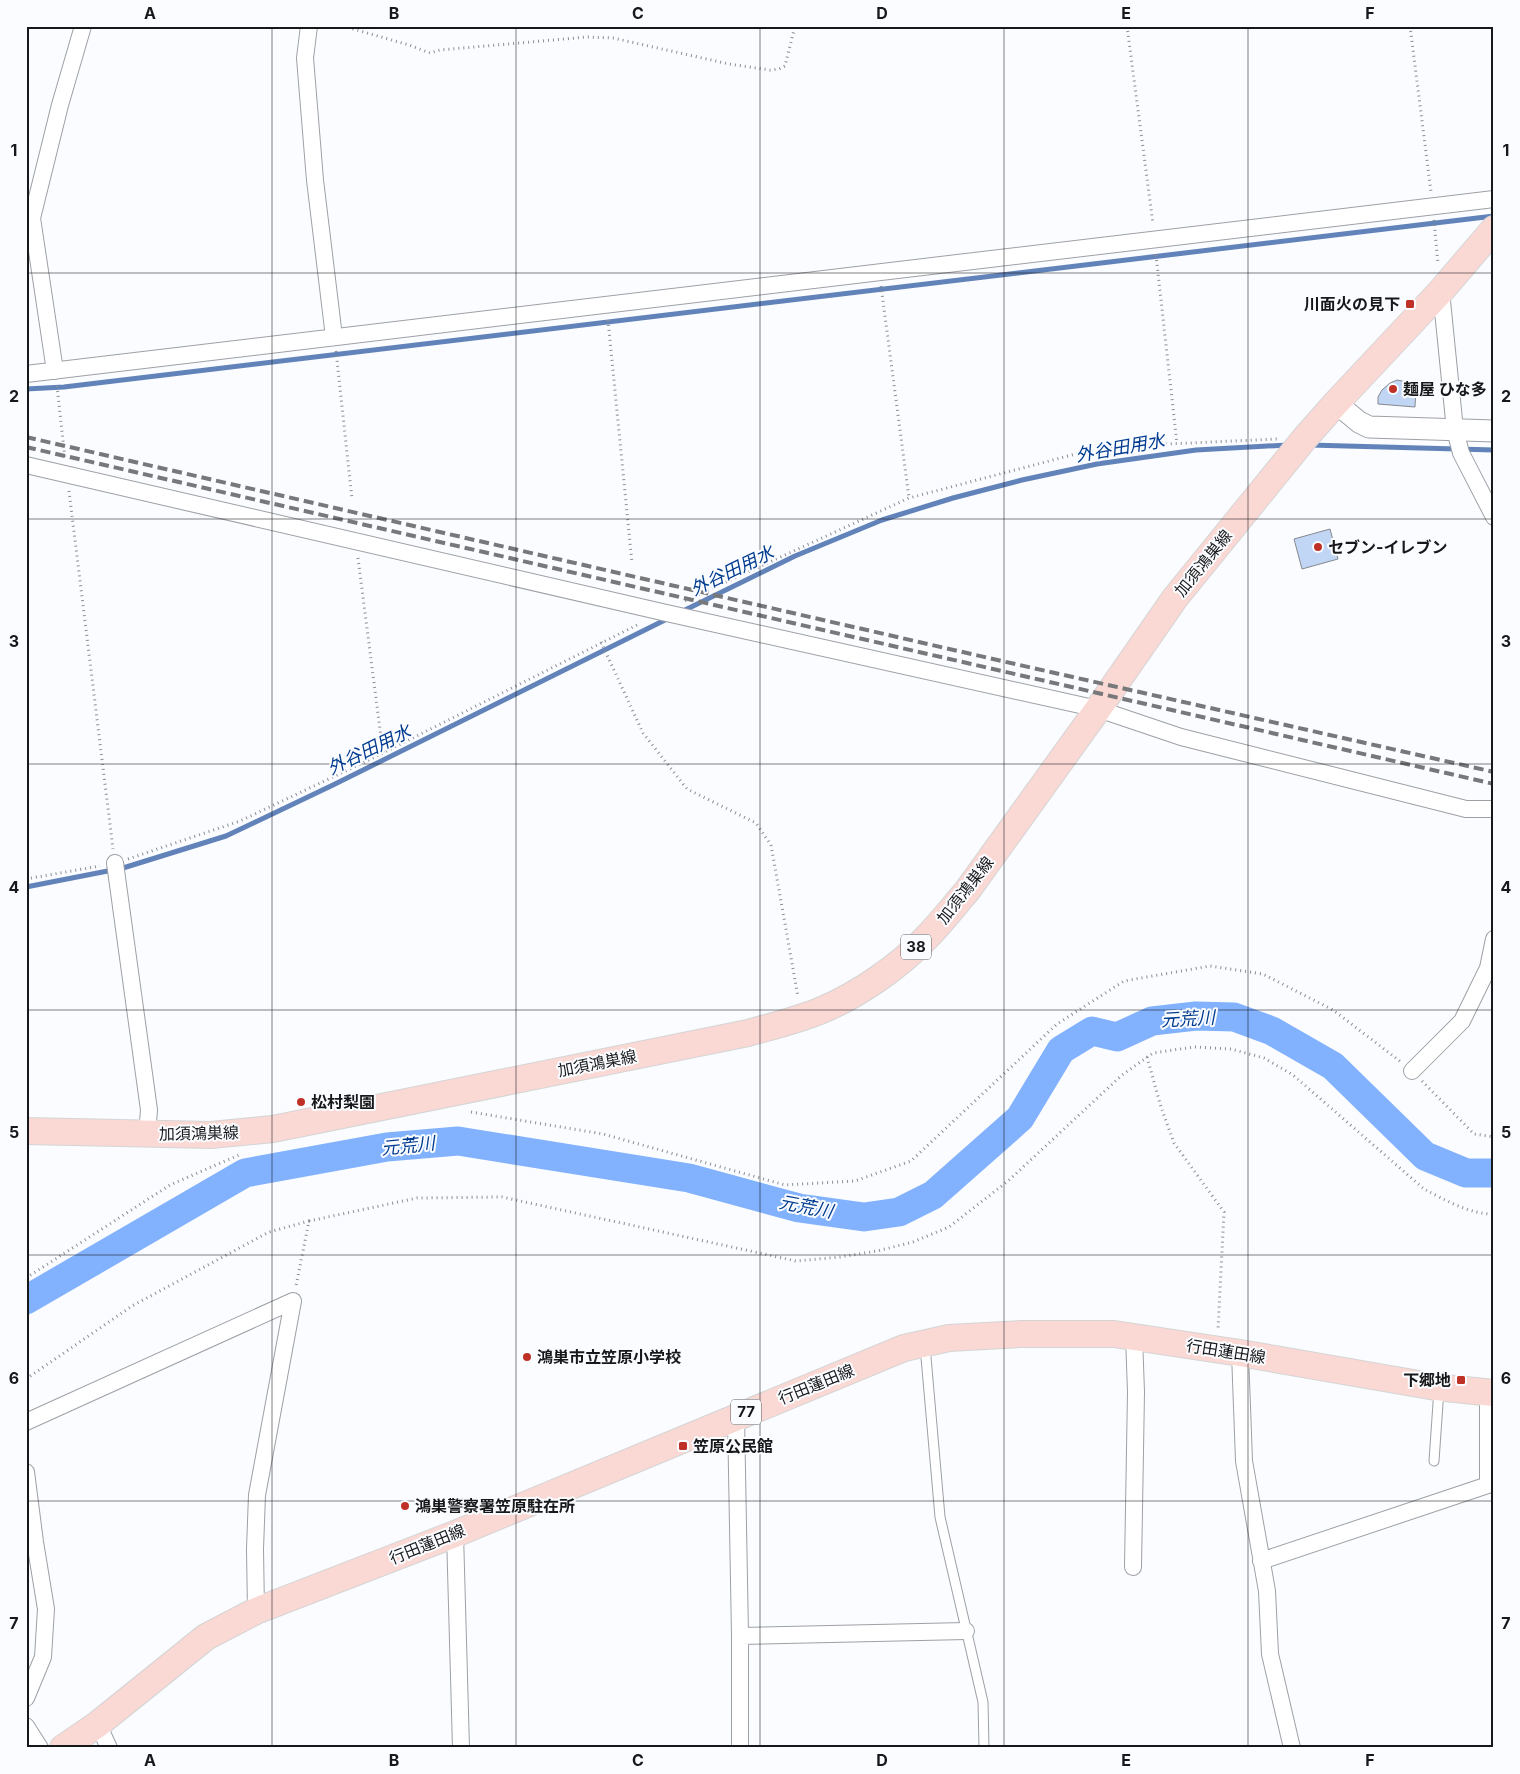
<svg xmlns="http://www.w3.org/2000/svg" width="1520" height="1774" font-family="Inter,'Noto Sans JP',sans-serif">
	<rect width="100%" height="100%" fill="#fafcff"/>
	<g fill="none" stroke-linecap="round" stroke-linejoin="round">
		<!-- stream -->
		<path stroke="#6283b9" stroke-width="5" d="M26,389L64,387L1494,216
			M1309,445L1494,450
			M683,611L795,556L882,520L953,498L1022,480L1097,464L1196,450L1288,445
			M26,887L123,868L226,836L333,785L669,618"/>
		<!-- river -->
		<path stroke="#82b1fd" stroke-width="29" d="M26,1300L245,1173L387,1147L458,1141L689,1178L799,1208L864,1217L899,1212L933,1195L1020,1118L1061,1050L1092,1031L1117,1037L1152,1021L1196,1016L1234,1017L1272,1031L1333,1066L1425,1156L1466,1173H1494"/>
	</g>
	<!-- building -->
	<path fill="#c1d5f4" stroke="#86898e" d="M1397,380L1407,382L1416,388L1415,407L1378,404V397L1382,390L1390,383Z
		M1330,529L1338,559L1302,569L1294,539Z"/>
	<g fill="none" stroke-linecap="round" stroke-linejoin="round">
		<defs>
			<path id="service" d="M925,1346L940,1517L983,1702L984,1748
				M1434,1461L1439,1389"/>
			<path id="minor" d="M309,26L305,58L315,180L334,337
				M1441,291L1455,430L1461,453L1494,517
				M55,371L32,218L60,105L83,26
				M26,374L1494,199
				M26,465L662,612L1098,709L1181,737L1466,809H1494
				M115,863L149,1110L147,1134
				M1412,1071L1462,1021L1488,968L1494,939
				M1240,1353L1244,1461L1267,1591L1270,1654L1292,1748
				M736,1416L740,1636V1748
				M26,1422L293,1301L257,1495L255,1549L256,1611
				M26,1472L35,1542L46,1609L43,1657L26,1698
				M455,1534L461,1748
				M1261,1561L1488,1485V1393
				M1133,1567L1136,1392L1134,1337
				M740,1636L966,1631
				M98,1724L109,1748
				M26,1726L40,1748"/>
			<path id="tertiary" d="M1336,403L1359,422L1369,427L1494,431"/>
			<path id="primary" d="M26,1131L211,1135L273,1129L748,1033C773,1026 798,1020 822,1010C858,995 900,966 926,938C941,923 953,907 967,891L1098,709L1175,598L1305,438L1336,403L1441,291L1494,229
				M63,1748L98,1724L206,1637L256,1611L455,1534L904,1348L949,1338L1021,1334H1114L1240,1353L1436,1387L1494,1393"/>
		</defs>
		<!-- service casing -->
		<use href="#service" stroke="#9da0a5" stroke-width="11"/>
		<!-- minor casing -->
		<use href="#minor" stroke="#9da0a5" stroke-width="18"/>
		<!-- tertiary casing -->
		<use href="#tertiary" stroke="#9da0a5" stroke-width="23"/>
		<!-- primary casing -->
		<use href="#primary" stroke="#d5d5d6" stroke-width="28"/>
		<!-- path -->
		<path stroke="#8d8e91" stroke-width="3" stroke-dasharray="1 4" stroke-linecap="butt" d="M343,26L409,45L430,53L440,50L587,37L613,38L729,64L770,70L779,69L785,66L795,26
			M1127,26L1153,224
			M1410,26L1431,192
			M1434,220L1438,264
			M1156,255L1177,444
			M881,286L909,498
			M608,320L632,563
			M336,351L352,499
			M57,386L65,459
			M69,491L113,849
			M358,558L383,753
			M685,601L909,498L1102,447L1277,439
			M601,642L643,733L687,789L756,823L771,845L798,997
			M128,859L240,821L373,758L639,624
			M26,879L100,866
			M1147,1057L1161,1107L1174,1143L1224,1212L1218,1329
			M1422,1081L1474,1134L1494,1137
			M471,1112L603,1134L785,1185L855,1181L911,1161L1057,1024L1124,981L1210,966L1263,974L1333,1010L1401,1062
			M309,1221L417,1198L502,1197L796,1261L840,1257L877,1251L913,1242L949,1227L1008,1181L1122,1075L1153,1053L1194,1047L1231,1049L1264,1058L1293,1075L1424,1189C1443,1199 1471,1215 1494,1214
			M26,1278L170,1185L239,1155
			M26,1379L132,1306L269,1232L309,1221L296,1286"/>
		<!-- service -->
		<use href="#service" stroke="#fff" stroke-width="9"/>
		<!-- minor -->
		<use href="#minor" stroke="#fff" stroke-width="16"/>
		<!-- tertiary -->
		<use href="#tertiary" stroke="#fff" stroke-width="21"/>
		<!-- primary -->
		<use href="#primary" stroke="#fad8d3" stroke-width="26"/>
		<!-- rail -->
		<path stroke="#77787a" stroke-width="4" stroke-dasharray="10 5" stroke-linecap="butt" d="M26,437L993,659L1494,772
			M26,447L1494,784"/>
	</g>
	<!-- grid -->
	<path fill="none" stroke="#17181a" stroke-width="1" stroke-opacity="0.55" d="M272,26V1748M516,26V1748M760,26V1748M1004,26V1748M1248,26V1748M26,273H1494M26,519H1494M26,764H1494M26,1010H1494M26,1255H1494M26,1501H1494"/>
	<!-- markers -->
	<g fill="#bf3126" stroke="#fafcff" stroke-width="2">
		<rect x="1405" y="299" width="10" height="10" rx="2.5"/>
		<circle cx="1393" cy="389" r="5"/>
		<circle cx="1318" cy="547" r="5"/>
		<circle cx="301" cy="1102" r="5"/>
		<circle cx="527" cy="1357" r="5"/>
		<rect x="1456" y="1375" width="10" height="10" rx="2.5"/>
		<rect x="678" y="1441" width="10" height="10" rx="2.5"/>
		<circle cx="405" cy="1506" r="5"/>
	</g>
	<g text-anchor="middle" stroke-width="4" stroke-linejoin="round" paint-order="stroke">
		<!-- shield labels -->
		<g fill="#fafcff" stroke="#5b5c5f" stroke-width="1">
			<rect x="901" y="934.5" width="30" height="25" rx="4"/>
			<rect x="731" y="1399.5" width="30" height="25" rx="4"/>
		</g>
		<g font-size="15" font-weight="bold" fill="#17181a">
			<text x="916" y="952">38</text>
			<text x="746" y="1417">77</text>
		</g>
		<!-- poi labels -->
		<g font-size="16" font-weight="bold" fill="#17181a" stroke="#fafcff" text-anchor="start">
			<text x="1400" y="310" text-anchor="end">川面火の見下</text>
			<text x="1403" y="395">麺屋 ひな多</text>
			<text x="1328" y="553">セブン-イレブン</text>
			<text x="311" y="1108">松村梨園</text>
			<text x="537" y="1363">鴻巣市立笠原小学校</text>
			<text x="1451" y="1386" text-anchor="end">下郷地</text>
			<text x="693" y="1452">笠原公民館</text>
			<text x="415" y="1512">鴻巣警察署笠原駐在所</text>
		</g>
		<!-- street labels -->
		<g font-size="16" fill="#17181a" stroke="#fafcff">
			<text transform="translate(1203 563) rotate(-51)" y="6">加須鴻巣線</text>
			<text transform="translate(965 890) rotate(-52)" y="6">加須鴻巣線</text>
			<text transform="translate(597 1063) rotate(-11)" y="6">加須鴻巣線</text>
			<text transform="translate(199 1133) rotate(-1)" y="6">加須鴻巣線</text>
			<text transform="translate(1226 1351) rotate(9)" y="6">行田蓮田線</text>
			<text transform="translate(816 1384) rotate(-22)" y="6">行田蓮田線</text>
			<text transform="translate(427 1544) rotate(-22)" y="6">行田蓮田線</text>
		</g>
		<!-- water labels -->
		<g font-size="18" font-style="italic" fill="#003b90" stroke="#fafcff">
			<text transform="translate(1120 448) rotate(-10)" y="6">外谷田用水</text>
			<text transform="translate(732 571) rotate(-26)" y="6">外谷田用水</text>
			<text transform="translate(369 750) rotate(-26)" y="6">外谷田用水</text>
			<text transform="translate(1188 1019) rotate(-3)" y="6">元荒川</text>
			<text transform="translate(408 1146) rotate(-6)" y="6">元荒川</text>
			<text transform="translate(806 1207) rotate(11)" y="6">元荒川</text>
		</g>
	</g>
	<!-- border -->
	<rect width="1520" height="1774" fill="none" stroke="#fafcff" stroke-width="55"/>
	<rect x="28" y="28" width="1464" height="1718" fill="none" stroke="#17181a" stroke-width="2"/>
	<g font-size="16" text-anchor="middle" font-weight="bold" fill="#17181a">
		<text x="150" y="19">A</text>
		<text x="394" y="19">B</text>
		<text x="638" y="19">C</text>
		<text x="882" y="19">D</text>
		<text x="1126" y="19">E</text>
		<text x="1370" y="19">F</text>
		<text x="14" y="156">1</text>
		<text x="1506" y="156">1</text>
		<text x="14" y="402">2</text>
		<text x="1506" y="402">2</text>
		<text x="14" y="647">3</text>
		<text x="1506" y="647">3</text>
		<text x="14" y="893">4</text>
		<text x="1506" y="893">4</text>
		<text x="14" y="1138">5</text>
		<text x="1506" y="1138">5</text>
		<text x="14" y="1384">6</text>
		<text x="1506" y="1384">6</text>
		<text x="14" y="1629">7</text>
		<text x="1506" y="1629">7</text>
		<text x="150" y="1766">A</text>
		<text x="394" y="1766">B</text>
		<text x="638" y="1766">C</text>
		<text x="882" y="1766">D</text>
		<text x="1126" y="1766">E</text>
		<text x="1370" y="1766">F</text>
	</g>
</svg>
